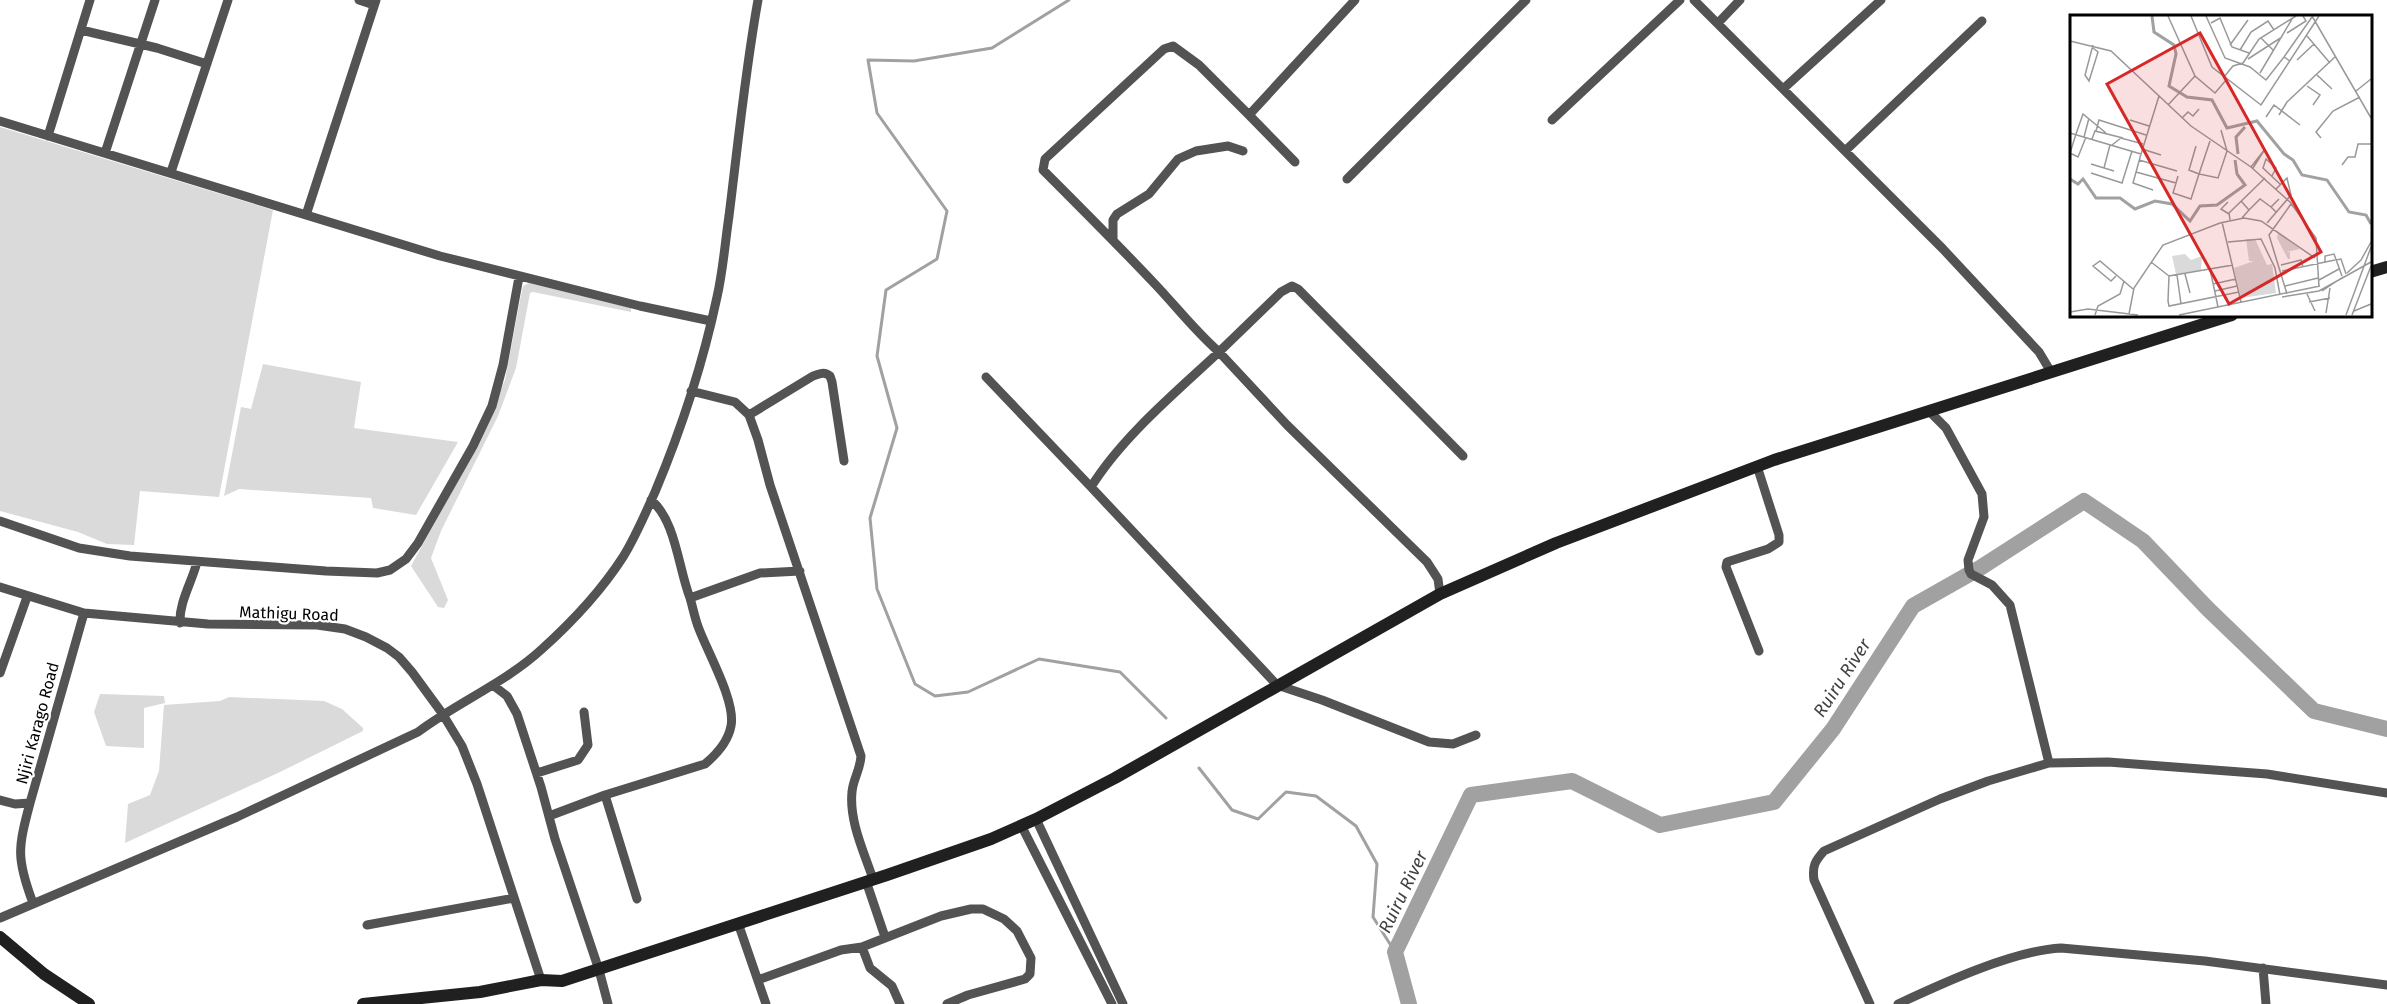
<svg xmlns="http://www.w3.org/2000/svg" width="2387" height="1004" font-family="'Fira Sans',sans-serif">
	<rect width="100%" height="100%" fill="#fff"/>
	<!-- green -->
	<path fill="#dadada" d="M0,127L273,210L219,497L140,491L134,545L107,544L78,532L0,511Z
		M529,283L631,308V312L533,292L530,293L516,368L498,416L441,531L431,558L448,600L444,608L438,607L411,566L467,464L505,380L521,295L523,286Z
		M263,364L361,382L354,428L458,442L416,515L373,508L371,498L239,489L224,496L241,407L251,409Z
		M100,694L164,696L165,703L144,708V748L106,746L94,712Z
		M229,697L324,701L342,709L363,728V731L280,772L125,843L128,804L150,795L159,771L164,705L220,701Z"/>
	<g fill="none" stroke-linecap="round" stroke-linejoin="round">
		<!-- stream -->
		<path stroke="#a1a1a1" stroke-width="3" d="M1069,0L992,48L914,61L868,60L877,113L947,211L937,259L886,290L877,356L897,428L870,518L877,589L915,684L935,696L968,692L1039,659L1120,672L1166,718
			M1199,768L1232,810L1258,819L1286,792L1316,796L1356,826L1377,864L1373,917L1395,952"/>
		<!-- river -->
		<path stroke="#a1a1a1" stroke-width="16" d="M1409,1004L1395,952L1471,795L1572,781L1660,825L1774,802L1833,729L1913,606L1980,568L2084,501L2143,541L2208,609L2314,711L2387,729"/>
		<!-- street -->
		<path stroke="#535353" stroke-width="9" d="M359,0L374,5
			M1694,0L1943,249L2039,352L2051,372
			M1718,23L1740,0
			M81,30L157,48L207,64
			M1783,89L1881,0
			M1249,115L1199,65L1173,46L1164,49L1045,159L1043,170C1080,207 1117,244 1153,282C1176,306 1194,330 1219,352L1281,292L1292,286L1298,289L1463,456
			M1552,120L1680,0
			M0,121L440,256L640,306L711,321
			M48,136L90,0
			M1845,151L1982,21
			M105,153L155,0
			M1295,162L1249,115L1355,0
			M171,172L228,0
			M1347,179L1526,0
			M306,215L376,0
			M1113,240V220L1117,214L1149,194L1178,159L1196,151L1228,146L1243,151
			M986,377L1091,487
			M691,391L735,402L749,415L758,440L770,485L861,756C860,771 853,779 852,792C849,821 864,852 873,879
			M1929,411L1946,428L1982,494L1984,517L1968,560L1969,570L1971,574L1992,585L2010,605L2049,763
			M749,415L813,376C820,374 824,371 830,376L832,382L844,461
			M1757,466L1779,535V542L1768,549L1727,562L1726,567L1759,651
			M651,500C676,521 678,567 690,598L760,573L800,571
			M0,521L79,548L130,556L326,571L377,573L390,570L406,559L418,543L473,446L492,406L503,365L519,277
			M0,587L84,613L208,624L317,625L345,629L366,637L387,648L399,657L412,672L442,713L462,746L477,784L541,980
			M1440,594L1438,579L1427,562L1287,425L1219,352C1176,392 1122,437 1091,487L1277,685L1322,700L1429,742L1453,744L1476,735
			M180,623C179,602 192,582 197,562
			M0,673L27,597
			M494,686L507,696L517,714L541,787L555,839L599,970L608,1004
			M537,773L578,760L588,745L584,712
			M605,795L705,764C717,754 728,742 731,726C736,702 708,653 699,629C695,619 693,608 690,598
			M0,800L15,804L30,803L84,613
			M30,803C18,848 16,858 33,903
			M549,816L605,795L637,899
			M1036,819L1123,1004
			M1021,825L1112,1004
			M866,881L885,937
			M0,918L237,817L418,732C458,702 505,683 542,649C572,622 601,591 623,557C636,536 645,514 655,492C681,430 703,363 717,297C723,271 725,243 729,216C738,144 745,72 758,0
			M738,923L766,1004
			M367,925L514,898
			M862,947L870,968L892,986L900,1004
			M2263,968L2266,1004
			M758,980L841,950L862,947L941,916L971,909H983L1004,919L1017,931L1031,958L1030,974L1025,979L968,995L947,1004
			M1870,1004L1814,880C1812,866 1815,861 1824,851L1940,799L1988,781L2049,763L2108,762L2267,774L2387,793
			M1898,1004C1943,983 2012,951 2061,948L2205,961L2387,985"/>
		<!-- secondary -->
		<path stroke="#202020" stroke-width="12" d="M2370,272L2387,267
			M0,937L44,974L89,1004
			M363,1004L480,992L541,980L562,981L887,875L991,839L1036,819L1115,778L1440,594L1556,543L1774,460L2232,315"/>
	</g>
	<g text-anchor="middle" stroke-width="4.5" stroke-linejoin="round" paint-order="stroke">
		<!-- street labels -->
		<g font-size="16" fill="#000" stroke="#fff">
			<text transform="translate(289 613) rotate(2)" y="6">Mathigu Road</text>
			<text transform="translate(37 723) rotate(-75)" y="6">Njiri Karago Road</text>
		</g>
		<!-- water labels -->
		<g font-size="18" font-style="italic" fill="#424242" stroke="#fff">
			<text transform="translate(1842 678) rotate(-57)" y="6">Ruiru River</text>
			<text transform="translate(1403 892) rotate(-64)" y="6">Ruiru River</text>
		</g>
	</g>
	<!-- overview -->
	<g transform="translate(2070 15)">
		<rect width="302" height="302" fill="#fff"/>
		<path d="M208,218L230,234L216,237H220V244H218L207,223ZM176,224H185L197,250L202,249L206,278L171,283L164,253L184,246H179ZM115,239L121,245L132,241L131,255L106,259L102,241Z" fill="#dadada"/>
		<path fill="none" stroke="#a1a1a1" stroke-width="3" d="M82,1L84,17L104,30L106,39L99,71L117,82L142,85L157,113L187,106L214,139L223,145L232,160L257,165L279,197L296,200L301,209M168,139L166,122L175,112M0,164L8,169L13,164L26,183H50L65,194L85,186L102,189L120,206L130,191L147,190L175,170L167,159L165,145"/>
		<path fill="none" stroke="#999" stroke-width="1.5" d="M98,1L125,61L145,78L157,64M121,1L142,52L191,90L249,1M136,1L155,43L180,52L196,65L214,42L220,46M242,1L301,103M141,8L150,3L162,32L179,38M217,18L236,6L233,1M237,21L260,48M191,23L204,36M0,26L41,36L121,111L181,152L220,187L246,223L249,272M160,30L178,5M23,33L28,37L19,66L15,60L23,30M170,35L181,17L198,6L204,15M214,42L242,2M178,44L212,22M227,45L244,29M190,58L222,4M247,60L262,74M154,62L163,51L173,48L189,24L226,1M237,71L250,80L243,90M286,76L301,64M98,90L125,61M209,100L217,87L266,41M196,102L204,90L230,110M112,103L118,97L123,101L129,94M60,105L79,111M26,116L29,105L76,120M0,118L71,139L89,81M6,119L13,99L36,118M6,119L0,138L8,142L16,122M14,122L19,103M251,123L246,117L263,96L290,82M22,124L25,116L53,123M140,126L129,159L148,163L157,136L151,115M42,130L51,123L73,129M72,134L91,140M71,139L63,168L83,175M69,145L107,156M21,149L44,156M272,150L278,142H285L288,129H301M181,152L195,134L183,153M34,153L40,130M66,157L106,168L108,161M21,158L52,168L62,136M202,161L206,153L196,144L193,153L210,169M106,168L103,178L121,184L129,159L119,155L126,131M171,186L179,195L172,203M158,187L151,194L159,199M179,195L190,184L201,192M206,197L201,192L209,184M160,205L159,198L195,163M152,207L171,287M197,208L221,180L217,163L206,174M158,227L191,224L205,253L210,280M266,245L271,244L276,259M81,247L99,261M255,247V241L264,239L272,261M163,250L99,261L98,286L99,291L169,277M211,250L231,245L233,252M140,254L148,292M212,256L265,245M277,258L291,245L301,227M115,259L120,278M107,260L111,289M46,261L41,266L23,251L30,246L63,274M249,265L269,254M143,269L166,264M215,271L248,263M145,276L167,271M249,276L301,247M252,276L273,262M217,279L199,220L221,189M237,279L245,296M212,282L249,276M239,287L260,283M284,296L301,289M0,297L18,294L68,300M256,298L260,273M59,299L64,273L93,230L150,208L174,203L191,206L245,243M25,300L28,291L50,279L54,266M109,300L250,271M276,300L301,232M282,300L301,251"/>
		<path fill="#d62828" fill-opacity="0.15" stroke="#d62828" stroke-width="3" d="M130,18L251,237L159,289L37,69Z"/>
		<rect width="302" height="302" fill="none" stroke="#000" stroke-width="3"/>
	</g>
</svg>
